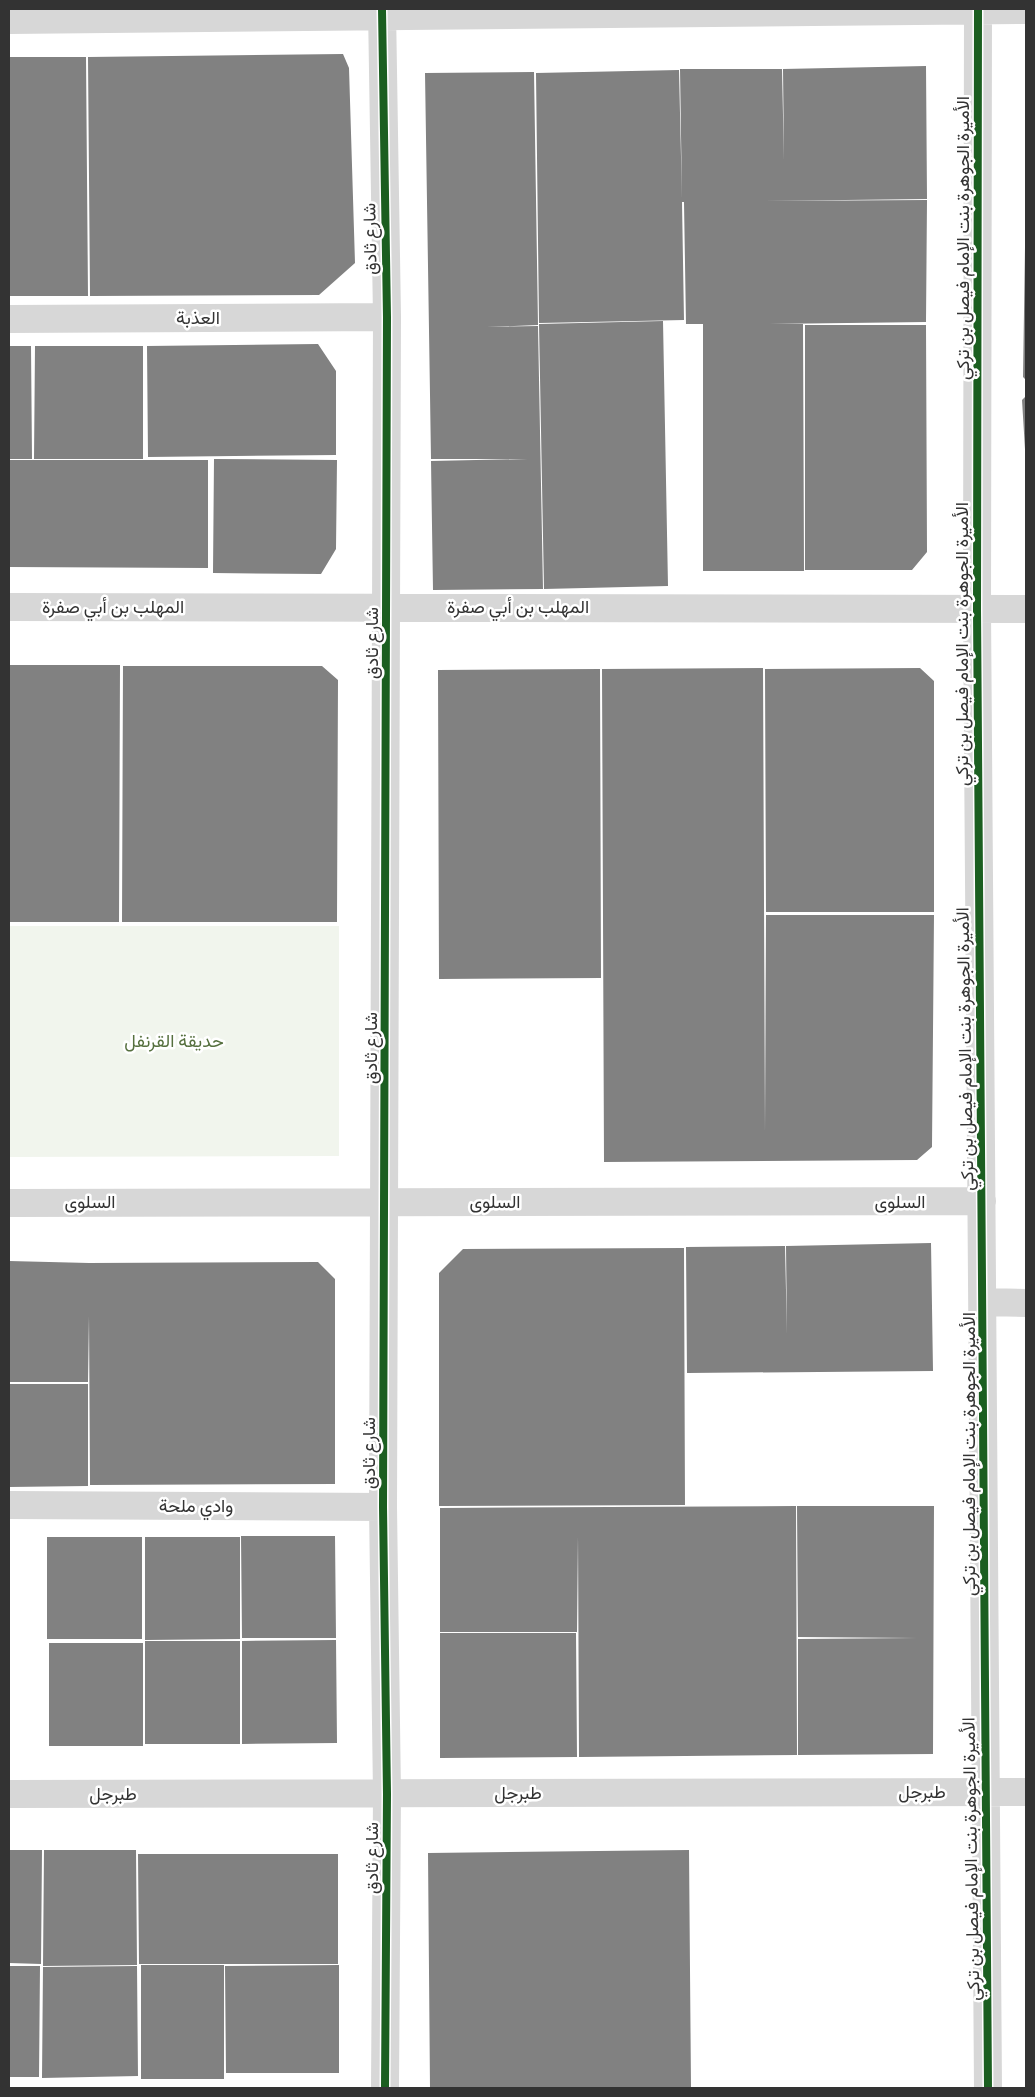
<svg xmlns="http://www.w3.org/2000/svg" width="1035" height="2097" font-family="'Exo 2',Vazirmatn,sans-serif">
	<rect width="100%" height="100%" fill="#fff"/>
	<!-- green -->
	<path fill="#f1f5ed" d="M9,926H339V1156L9,1157Z"/>
	<!-- building -->
	<path fill="#818181" d="M343,54L349,68L355,263L319,295L90,296L88,57Z
		M9,57H86L88,296H9Z
		M926,66L927,199L763,201L927,200L926,322L769,324H803L804,571H703V324H686L684,202H682L684,320L539,323L536,73L679,70L682,200L680,69H782L784,161L783,69Z
		M534,72L538,325L486,327L538,326L543,589L433,590L431,461L528,459H431L425,73Z
		M1025,247H1026V380L1023,377Z
		M663,321L668,586L544,589L539,324Z
		M805,325H926L927,552L912,570H805Z
		M318,344L336,371V455L148,457L147,346Z
		M9,346H31L32,459H9Z
		M35,346H143V459H34Z
		M1026,396V466L1022,400Z
		M214,459L337,460L336,549L321,574L213,573Z
		M9,460H208V568L9,567Z
		M9,665H120L119,922H9Z
		M123,666H322L338,680L337,922H122Z
		M763,668L765,1134L766,915H934L932,1147L917,1160L604,1162L602,669Z
		M920,668L934,681V912H766L765,669Z
		M600,669L601,978L439,979L438,670Z
		M931,1243L933,1371L687,1373L686,1247L785,1246L787,1335L786,1246Z
		M684,1248L685,1505L439,1506V1273L463,1249Z
		M9,1261L89,1263L318,1262L335,1279V1484L90,1485L89,1315L88,1382H9Z
		M9,1384H88V1486L9,1487Z
		M796,1506L797,1755L579,1757L578,1535L577,1632H440V1508Z
		M797,1506H934L933,1754L798,1755V1639L917,1638L798,1637Z
		M241,1536H335L336,1638H242Z
		M47,1537H142V1639H47Z
		M145,1537H240V1639L145,1640Z
		M440,1633H576L577,1757L440,1758Z
		M336,1640L337,1743L242,1744V1641Z
		M145,1641H240V1744H145Z
		M49,1643H143V1746H49Z
		M9,1850H42L41,1964L9,1963Z
		M44,1850H136L137,1965L43,1966Z
		M689,1850L691,2088H430L428,1853Z
		M138,1854H338V1964H139Z
		M141,1965H224V2079H141Z
		M339,1965V2073H226L225,1966Z
		M9,1966H40L39,2077H9Z
		M137,1966L138,2076L42,2078L43,1967Z"/>
	<g fill="none" stroke-linecap="round" stroke-linejoin="round">
		<!-- minor -->
		<path stroke="#d7d7d7" stroke-width="28" d="M382,9L387,317L383,1507L387,1794L385,2088
			M978,9L977,610L988,2088
			M9,20L1026,10
			M9,319L387,317
			M9,607L1026,609
			M9,1203L982,1201
			M983,1302L1026,1303
			M9,1505L383,1507
			M9,1794L1026,1792"/>
		<defs>
			<path id="cycleway" d="M382,9L387,317L383,1507L387,1794L385,2088
				M978,9L977,610L988,2088"/>
		</defs>
		<!-- cycleway casing -->
		<use href="#cycleway" stroke="#fff" stroke-width="11"/>
		<!-- cycleway -->
		<use href="#cycleway" stroke="#1b5e20" stroke-width="8"/>
	</g>
	<g text-anchor="middle" stroke-width="5" stroke-linejoin="round" paint-order="stroke">
		<!-- street labels -->
		<g font-size="18" fill="#333" stroke="#fff">
			<text transform="translate(963 238) rotate(-90)" y="6">الأميرة الجوهرة بنت الإمام فيصل بن تركي</text>
			<text transform="translate(370 239) rotate(-91)" y="6">شارع ثادق</text>
			<text x="198" y="324">العذبة</text>
			<text x="113" y="613">المهلب بن أبي صفرة</text>
			<text x="518" y="613">المهلب بن أبي صفرة</text>
			<text transform="translate(372 643) rotate(-90)" y="6">شارع ثادق</text>
			<text transform="translate(962 644) rotate(-90)" y="6">الأميرة الجوهرة بنت الإمام فيصل بن تركي</text>
			<text transform="translate(371 1048) rotate(-90)" y="6">شارع ثادق</text>
			<text transform="translate(965 1049) rotate(-91)" y="6">الأميرة الجوهرة بنت الإمام فيصل بن تركي</text>
			<text x="90" y="1208">السلوى</text>
			<text x="495" y="1208">السلوى</text>
			<text x="900" y="1208">السلوى</text>
			<text transform="translate(369 1453) rotate(-90)" y="6">شارع ثادق</text>
			<text transform="translate(969 1454) rotate(-90)" y="6">الأميرة الجوهرة بنت الإمام فيصل بن تركي</text>
			<text x="196" y="1512">وادي ملحة</text>
			<text x="922" y="1798">طبرجل</text>
			<text x="518" y="1799">طبرجل</text>
			<text x="113" y="1800">طبرجل</text>
			<text transform="translate(372 1858) rotate(-90)" y="6">شارع ثادق</text>
			<text transform="translate(971 1859) rotate(-91)" y="6">الأميرة الجوهرة بنت الإمام فيصل بن تركي</text>
		</g>
		<!-- park labels -->
		<g font-size="18" fill="#56703f" stroke="#fff">
			<text x="174" y="1047">حديقة القرنفل</text>
		</g>
	</g>
	<!-- border -->
	<rect width="1035" height="2097" fill="none" stroke="#333333" stroke-width="20"/>
</svg>
